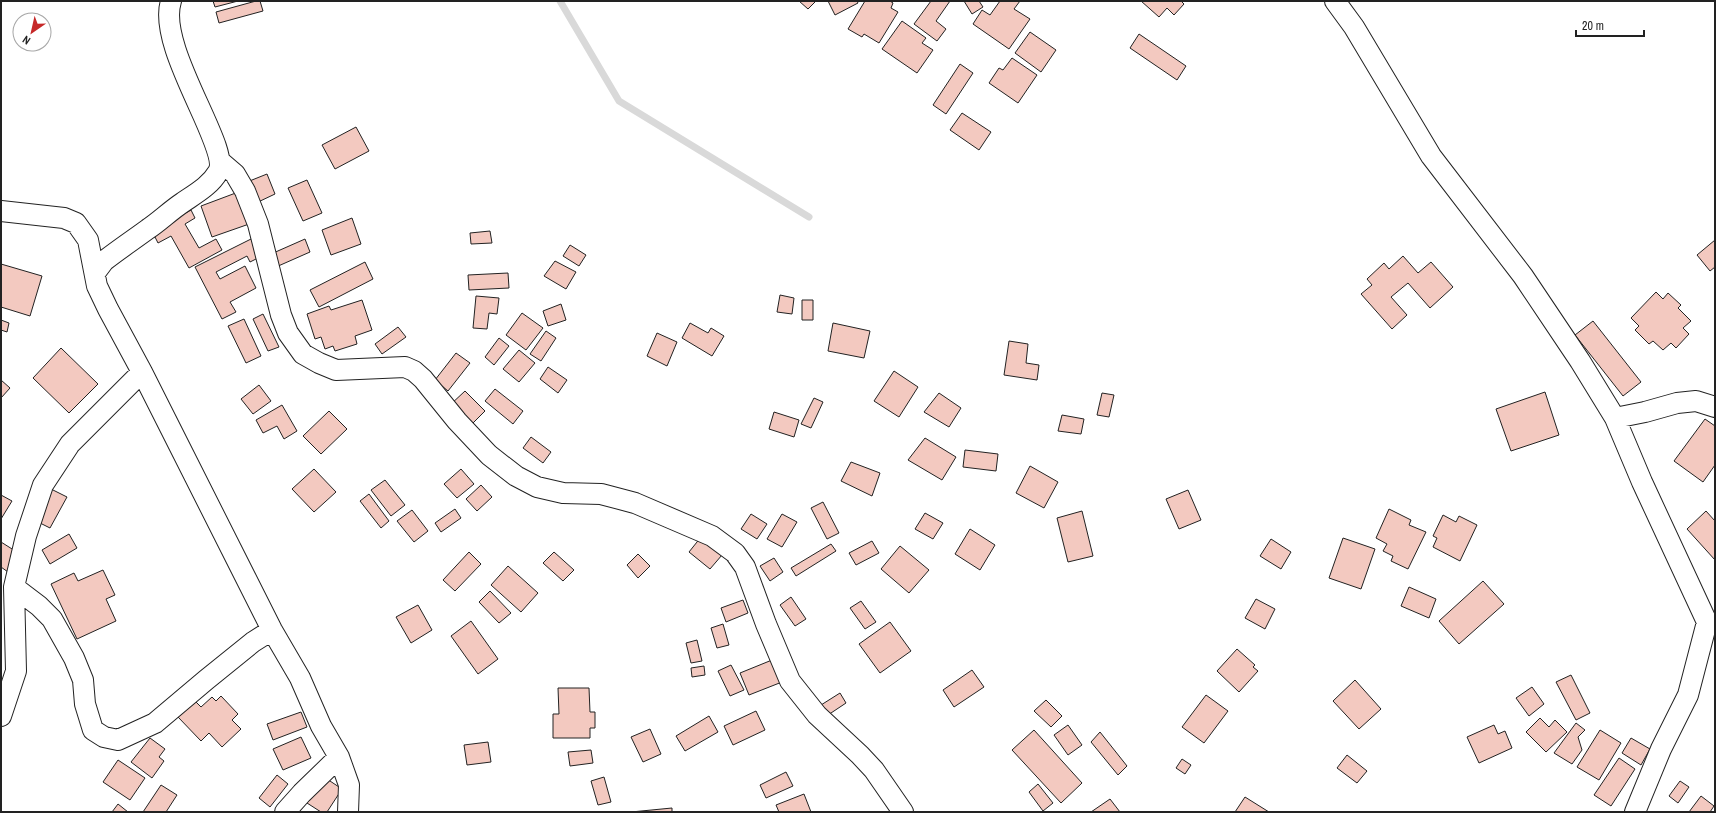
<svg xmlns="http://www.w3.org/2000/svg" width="1716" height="813" font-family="'Archivo Narrow',sans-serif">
	<rect width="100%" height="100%" fill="#fff"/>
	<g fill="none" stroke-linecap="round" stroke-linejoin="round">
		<!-- stream -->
		<path stroke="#d9d9d9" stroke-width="7" d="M560,1L619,101L809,217"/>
	</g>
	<!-- building -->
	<path fill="#f3c9c0" stroke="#222" d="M213,1H238L215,7Z
		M256,1H260L263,11L219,23L216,12Z
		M799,1H816L808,9Z
		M828,1H857L858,3L835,15Z
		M865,1H890L893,3L891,8L898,12L879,43L864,34L862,37L848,29Z
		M931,1H950L936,21L946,29L937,41L914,24Z
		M964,1H979L983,7L972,14Z
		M1000,1H1020L1014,9L1030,19L1009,49L973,24L982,10L990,15Z
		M1141,1H1183L1182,2L1184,4L1174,15L1167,8L1159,17Z
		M902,21L926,38L922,43L933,50L917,73L882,49Z
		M1030,32L1056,50L1041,72L1015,53Z
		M1139,34L1186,66L1177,80L1130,48Z
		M1012,58L1037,75L1018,103L989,83L999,68L1003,70Z
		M960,64L973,73L946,114L933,105Z
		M962,113L991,132L979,150L950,130Z
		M356,127L369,151L335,169L322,145Z
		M267,174L275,194L256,203L247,182Z
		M307,180L322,213L303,221L288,188Z
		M241,191L252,223L212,237L201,206Z
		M191,210L195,218L185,224L199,248L216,239L222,250L189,268L171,236L158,243L152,231Z
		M352,218L361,244L331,255L322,230Z
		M490,231L492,243L471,244L470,233Z
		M251,239L260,257L250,262L247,256L216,272L220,279L245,266L256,288L230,302L236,312L222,319L195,267Z
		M305,239L310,252L276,267L271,254Z
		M1715,240V267L1710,271L1697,255Z
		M570,245L586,255L579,266L563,256Z
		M1403,256L1418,273L1431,262L1453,287L1430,308L1408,283L1391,297L1407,315L1392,329L1361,294L1372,285L1367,279L1384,263L1389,269Z
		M555,261L576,272L566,289L544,276Z
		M365,262L373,279L319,307L310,290Z
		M1,264L42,276L30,316L1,307Z
		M508,273L509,288L469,290L468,275Z
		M1656,292L1663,299L1668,293L1681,305L1678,308L1691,321L1683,328L1689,334L1676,348L1671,343L1663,350L1653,341L1649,344L1635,330L1639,326L1631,318Z
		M780,295L794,298L792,314L777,312Z
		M476,296L499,298L497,314L489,313L487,329L473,328Z
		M362,300L372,330L355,336L357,344L335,351L333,346L325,349L321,337L315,339L307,314L329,306L331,310Z
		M802,300H813V320H802Z
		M561,304L566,320L548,326L543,311Z
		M522,313L543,328L526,350L506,335Z
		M263,314L279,347L268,351L253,319Z
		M244,319L261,356L246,363L228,326Z
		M1,320L9,323L7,332L1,330Z
		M1593,321L1641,382L1623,396L1575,335Z
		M690,323L708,333L711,328L724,336L712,356L682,338Z
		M833,323L870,331L864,358L828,351Z
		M398,327L406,337L382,354L375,344Z
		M546,331L556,338L541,361L530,354Z
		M657,333L677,342L667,366L647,356Z
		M499,338L509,346L494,365L485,357Z
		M1009,341L1028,344L1026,363L1039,365L1037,380L1004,375Z
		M61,348L98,384L69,413L33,378Z
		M519,350L535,363L519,382L503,369Z
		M456,353L470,363L448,391L435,380Z
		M548,367L567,380L558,393L540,379Z
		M894,371L918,387L899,417L874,401Z
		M1,380L10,388L1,398Z
		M259,385L271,401L253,414L241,399Z
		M495,389L523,411L513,424L485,401Z
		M465,391L485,411L470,426L450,405Z
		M1545,392L1559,435L1511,451L1496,409Z
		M939,393L961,408L949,427L924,412Z
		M1102,393L1114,395L1109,417L1097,415Z
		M814,398L823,402L811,428L801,424Z
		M282,405L297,431L284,439L277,426L263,433L256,420Z
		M329,411L347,429L321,454L303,436Z
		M774,412L799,420L794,437L769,429Z
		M1062,415L1084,419L1081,434L1058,431Z
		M1705,419L1715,426V465L1703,482L1674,461Z
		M531,437L551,452L543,463L523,448Z
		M925,438L956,457L942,480L908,460Z
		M965,450L998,454L996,471L963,467Z
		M851,462L880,473L872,496L841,481Z
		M1030,466L1058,482L1044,508L1016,493Z
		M314,469L336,492L314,512L292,489Z
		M461,469L474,484L457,498L444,484Z
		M385,480L405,505L391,516L371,490Z
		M481,485L492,497L477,511L466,499Z
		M47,487L67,497L50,528L32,519Z
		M1188,490L1201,520L1179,529L1166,499Z
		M369,494L389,521L381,528L360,501Z
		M1,495L12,501L1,519Z
		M823,502L839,533L827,539L811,508Z
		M455,509L461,518L441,532L435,523Z
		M1389,509L1411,520L1409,525L1426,532L1408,569L1391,561L1393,556L1383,551L1387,544L1376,538Z
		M412,510L428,531L414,542L397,521Z
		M1082,511L1093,556L1068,562L1057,518Z
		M1706,511L1715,521V560L1687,529Z
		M925,513L943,523L933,539L915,529Z
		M751,514L767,524L757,539L741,529Z
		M782,514L797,522L782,547L767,539Z
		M1443,515L1456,522L1459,516L1477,525L1460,561L1433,547L1437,538L1433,536Z
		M970,529L995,545L980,570L955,554Z
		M69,534L77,548L50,564L42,550Z
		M701,537L722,555L710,569L689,552Z
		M1343,538L1375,549L1361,589L1329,578Z
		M1271,539L1291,552L1281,569L1260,556Z
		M872,541L879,553L856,565L849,553Z
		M1,542L20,554L8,572L1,567Z
		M831,544L836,551L796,576L791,568Z
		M900,546L929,570L909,593L881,569Z
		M469,552L481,564L455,591L443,580Z
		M554,552L574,570L563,581L543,563Z
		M638,554L650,566L638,578L627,565Z
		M774,558L783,572L770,581L760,566Z
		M508,566L538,593L521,612L491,585Z
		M103,570L115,595L106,599L116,621L77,639L51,584L74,573L78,581Z
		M1483,581L1504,604L1459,644L1439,621Z
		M1409,587L1436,599L1429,618L1401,606Z
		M490,591L511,613L499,623L479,602Z
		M791,597L806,619L795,626L780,605Z
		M1256,599L1275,609L1265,629L1245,618Z
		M743,600L748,613L726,622L721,608Z
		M861,601L876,622L865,629L850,608Z
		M418,605L432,630L411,643L396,617Z
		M471,621L498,659L478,674L451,636Z
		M890,622L911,651L880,673L859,644Z
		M723,624L729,645L717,648L711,628Z
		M697,640L702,661L691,663L686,643Z
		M1237,649L1255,665L1253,667L1258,671L1239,692L1217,671Z
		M772,660L782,682L749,695L740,673Z
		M731,665L744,690L730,696L718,671Z
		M704,666L705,675L692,677L691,668Z
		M972,670L984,687L954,707L943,690Z
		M1571,675L1590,713L1576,720L1556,682Z
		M1355,680L1381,709L1359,729L1333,701Z
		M1532,687L1544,704L1529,716L1516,698Z
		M558,688H589L590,712H595V728H590V738H553V714H559Z
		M840,693L846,703L828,715L821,705Z
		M1206,695L1228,711L1204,743L1182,727Z
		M221,696L238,714L232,720L241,729L222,747L209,733L201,741L178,717L195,701L201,707L212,697L216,701Z
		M1046,700L1062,716L1051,727L1034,711Z
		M756,711L765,730L733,745L724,726Z
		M301,712L307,727L273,740L267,724Z
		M709,716L718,732L685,751L676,736Z
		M1540,718L1549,727L1555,720L1567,732L1546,752L1526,732Z
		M1576,723L1585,730L1578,737L1582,750L1572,764L1554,753Z
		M1068,725L1082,745L1068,755L1054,735Z
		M1494,725L1498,734L1505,731L1512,748L1479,763L1467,737Z
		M650,729L661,754L643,762L631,737Z
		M1034,730L1082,783L1061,803L1012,750Z
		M1600,730L1621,743L1599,780L1577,767Z
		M1100,732L1127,766L1118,775L1091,742Z
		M301,737L311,758L283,770L273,749Z
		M150,738L165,749L159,757L164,761L152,778L131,762Z
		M1631,738L1650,749L1641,765L1622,753Z
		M488,742L491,762L467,765L464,745Z
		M591,750L593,763L570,766L568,752Z
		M1347,755L1367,771L1357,783L1337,768Z
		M1619,758L1635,769L1611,806L1594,795Z
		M1182,759L1191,765L1185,774L1176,768Z
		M118,760L145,778L130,800L103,782Z
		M786,772L793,786L766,798L760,785Z
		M277,775L288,784L270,807L259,798Z
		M324,777L342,789L327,812H321L307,803Z
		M604,777L611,802L598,805L591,781Z
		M1680,781L1689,787L1678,803L1669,796Z
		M1038,784L1053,803L1043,811L1029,792Z
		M161,785L177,795L166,812H143Z
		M804,794L811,812H779L776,805Z
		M1701,796L1714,806L1710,812H1689Z
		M1245,797L1269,812H1235Z
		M1110,799L1120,812H1091Z
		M118,804L128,812H112Z
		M672,808V812H631Z"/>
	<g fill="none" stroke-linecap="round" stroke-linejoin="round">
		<defs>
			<path id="street" d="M1335,1L1354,27L1431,156L1523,276L1580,361L1615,418L1642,482L1707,622L1688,695L1661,749L1635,812
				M221,162L235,174L245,191L258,224L281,315L288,333L303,354L319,363L336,370L405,367L414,371L423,379L457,421L489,455L516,476L537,487L563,493L601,494L635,503L712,536L735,553L745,567L766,624L790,681L817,715L860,755L874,770L903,812
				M1,211L64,218L76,223L88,240L97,286L108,309L142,372L272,630L300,678L321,726L339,757L349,785L348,812
				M95,273L104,261C118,250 133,240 148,229C160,221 170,211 182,203C195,194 210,186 218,172C232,149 156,48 171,1
				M1615,418L1645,412L1677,403L1696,401L1715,407
				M14,587L39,606L52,619L74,658L83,680L85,704L93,730L104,737L118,740L155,723L206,680L253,642L272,630
				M1,716L16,671L14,587L26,536L43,485L70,444L142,372
				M285,812L302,793L339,757"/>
		</defs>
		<!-- street casing -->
		<use href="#street" stroke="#222" stroke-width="22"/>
		<!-- street -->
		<use href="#street" stroke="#fff" stroke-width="20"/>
	</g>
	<!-- border -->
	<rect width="1716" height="813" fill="none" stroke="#222222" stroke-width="4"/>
	<!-- north arrow -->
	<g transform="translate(32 32) rotate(214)"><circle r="19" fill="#ffffff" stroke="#a7a7a7"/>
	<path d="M0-3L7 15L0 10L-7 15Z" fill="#c62828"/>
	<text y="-6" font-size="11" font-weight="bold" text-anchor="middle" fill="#222222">N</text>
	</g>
	<!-- scale -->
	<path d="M1576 30v6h68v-6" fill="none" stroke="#222222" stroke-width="2"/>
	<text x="1582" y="30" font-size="12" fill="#222222" stroke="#ffffff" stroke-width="3" paint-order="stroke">20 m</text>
</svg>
